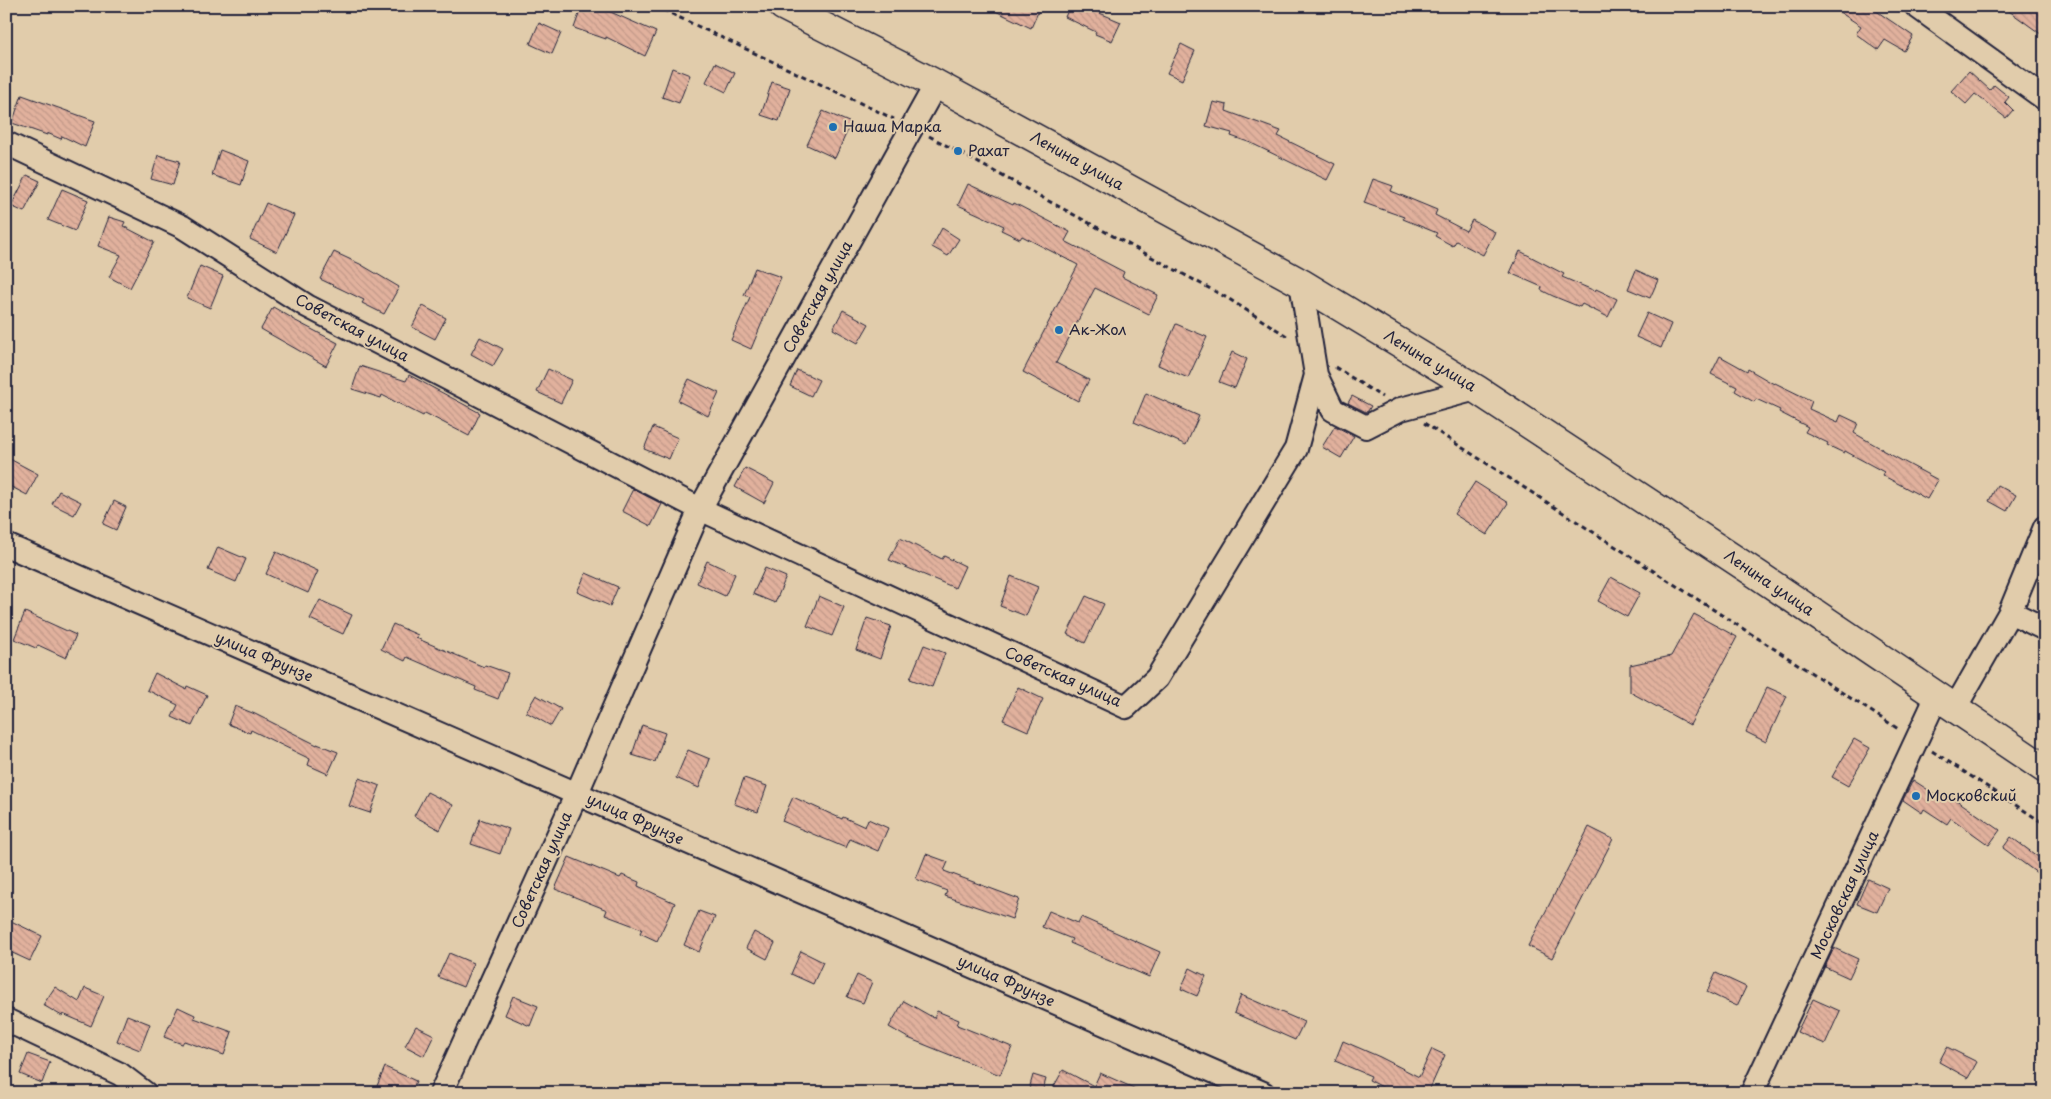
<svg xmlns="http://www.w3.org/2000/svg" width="2051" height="1099" font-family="'Playpen Sans',sans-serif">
	<defs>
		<pattern id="building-back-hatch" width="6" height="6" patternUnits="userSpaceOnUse" patternTransform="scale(1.25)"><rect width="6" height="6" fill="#e1b19d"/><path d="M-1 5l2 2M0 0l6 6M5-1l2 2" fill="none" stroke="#c19888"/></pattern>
	</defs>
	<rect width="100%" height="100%" fill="#e1ccab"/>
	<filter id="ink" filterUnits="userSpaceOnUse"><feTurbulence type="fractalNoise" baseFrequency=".02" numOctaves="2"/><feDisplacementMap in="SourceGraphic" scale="10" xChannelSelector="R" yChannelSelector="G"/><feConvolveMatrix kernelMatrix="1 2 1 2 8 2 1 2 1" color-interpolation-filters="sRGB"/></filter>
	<g filter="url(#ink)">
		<!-- building -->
		<path fill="url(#building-back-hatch)" stroke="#22223b" d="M582,6H597L656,32L645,56L606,37V39L574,28Z
			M985,6H1030L1039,10L1031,28Z
			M1070,6H1083L1121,22L1112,41L1095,34L1096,32L1065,17Z
			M1830,6H1869L1913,36L1904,51L1885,40L1878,50L1856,34L1861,26Z
			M2002,6H2045V37Z
			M539,23L561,33L552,54L530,44Z
			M1181,44L1195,51L1182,80L1167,73Z
			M715,63L735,73L726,92L706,82Z
			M672,68L690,75L679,103L662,97Z
			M1969,71L1990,90L1994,85L2009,97L2005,102L2013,110L2006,118L1975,94L1966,104L1951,91Z
			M772,82L790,88L779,121L761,115Z
			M22,95L95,121L85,147L62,136L61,139L47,133V135L12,123Z
			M1213,102L1227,105L1226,111L1281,131L1278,136L1335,164L1327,180L1251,143L1231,136L1232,133L1206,126Z
			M823,111L851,123L835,158L807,145Z
			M220,150L249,161L241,185L212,175Z
			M158,155L180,161L173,185L151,179Z
			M27,175L40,181L24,212L11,206Z
			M1373,179L1393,186L1391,191L1437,210L1435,215L1466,231L1472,220L1495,232L1483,255L1456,241L1453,246L1435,236L1437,233L1403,219L1404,217L1364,203Z
			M968,184L1013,205L1014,203L1070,232L1065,241L1124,272L1122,277L1158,295L1149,314L1095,288L1056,363L1089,380L1078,401L1023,372L1078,265L1022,236L1020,239L1001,230L1004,226L958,205Z
			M62,189L88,200L75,231L48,220Z
			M266,203L294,215L277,252L250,239Z
			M109,217L125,222L123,226L154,242L130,288L109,277L121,255L98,246Z
			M942,228L959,239L948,256L932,247Z
			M1520,251L1564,274L1562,277L1595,291L1596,289L1617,299L1608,317L1582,304L1580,307L1553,296L1541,290L1542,287L1510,273Z
			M334,252L360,264L399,287L384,314L362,303L364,300L320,279Z
			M200,266L223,276L210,308L187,298Z
			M755,268L781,277L751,349L731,340L750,297L744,295Z
			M1636,270L1658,280L1650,298L1628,289Z
			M423,306L446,318L435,339L412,327Z
			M273,307L292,318V319L338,343L326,366L261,329Z
			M843,310L869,324L858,343L833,329Z
			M1647,313L1671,324L1661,348L1636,337Z
			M1176,324L1207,337L1188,378L1158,365Z
			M480,337L503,349L493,366L471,354Z
			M1232,352L1247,359L1235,388L1219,382Z
			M1720,356L1747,371L1748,369L1774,384L1775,383L1812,401L1809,409L1838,422L1841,415L1858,423L1854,433L1882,449V450L1938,480L1927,499L1882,475L1884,472L1845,451L1844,453L1827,445L1828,443L1805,432L1808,427L1779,412L1780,410L1756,399L1754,402L1735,391L1737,387L1711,374Z
			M360,366L406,381L409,375L480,413L469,436L425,413L423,416L382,395L381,398L352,389Z
			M548,369L572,380L561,403L537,392Z
			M797,370L819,380L811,396L790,386Z
			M689,379L719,393L708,416L678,401Z
			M1146,393L1199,416L1186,445L1134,422Z
			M1352,396L1371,406L1368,411L1366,412L1348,403Z
			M1335,426L1354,436L1341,458L1322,447Z
			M653,427L678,438L669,459L644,449Z
			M6,457L38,474L27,495L6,484Z
			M745,468L774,483L764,503L735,487Z
			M1475,482L1508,503L1487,535L1454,514Z
			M1997,485L2016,495L2007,511L1989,501Z
			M633,489L662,504L651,526L622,511Z
			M59,491L81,502L74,515L52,504Z
			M114,501L126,507L116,530L103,524Z
			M900,538L942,559L944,556L965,566L955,588L889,560Z
			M218,547L246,559L236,582L208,570Z
			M276,552L318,571L308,593L266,574Z
			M707,561L735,574L725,596L697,583Z
			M765,568L786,577L775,603L753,594Z
			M586,573L618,587L610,606L577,592Z
			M1011,576L1038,587L1026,616L1000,606Z
			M1611,577L1640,593L1627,617L1598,601Z
			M819,596L844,607L832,636L807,626Z
			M1086,596L1104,604L1085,643L1067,634Z
			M320,600L352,615L343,634L310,619Z
			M25,612L76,635L66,658L38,645L36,648L14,639Z
			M1694,614L1737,637L1690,725L1630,692V665L1671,656Z
			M867,618L891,626L880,659L856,650Z
			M393,624L418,635L416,638L484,667L485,665L508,673L498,699L475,690L476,687L407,657L405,661L381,649Z
			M924,645L945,653L932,687L910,679Z
			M155,673L186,689L187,686L207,695L192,726L172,717L178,705L147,690Z
			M1018,687L1043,699L1028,731L1003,720Z
			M1767,687L1787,696L1766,742L1746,732Z
			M536,695L561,709L551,726L526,712Z
			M235,706L255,714L317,745V744L338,752L328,774L308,765L310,759L251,730L250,733L228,724Z
			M642,725L665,733L655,762L632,755Z
			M1854,739L1870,748L1848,786L1832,777Z
			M688,750L710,759L699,788L676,778Z
			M359,778L380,786L370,813L349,806Z
			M744,778L767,786L758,812L734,804Z
			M1913,780L1945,801L1949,795L2000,830L1989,845L1951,818L1947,824L1924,809L1922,813L1903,800Z
			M427,792L453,805L440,830L414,816Z
			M793,797L842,819L843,817L865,827L868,819L888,828L878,851L850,839L846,848L782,821Z
			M480,819L509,829L500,854L471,844Z
			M1589,827L1613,839L1552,958L1528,946Z
			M2011,837L2045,862V879L2003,848Z
			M926,854L948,862L944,871L1019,899L1012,919L945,896L947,891L916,879Z
			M569,857L620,878L622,875L639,882L638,886L675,903L657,941L640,933L642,929L605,915L607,910L555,889Z
			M1868,879L1888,888L1877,912L1857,904Z
			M699,911L715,917L699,952L684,945Z
			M1049,911L1078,923L1081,917L1160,952L1149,977L1070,943L1072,939L1042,927Z
			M11,921L42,936L30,961L6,950V932Z
			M754,932L775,943L767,959L746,948Z
			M1834,948L1858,959L1849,978L1825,967Z
			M801,951L823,962L813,984L791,974Z
			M449,953L473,963L463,987L438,977Z
			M1190,968L1206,976L1197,996L1181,989Z
			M1716,973L1746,987L1737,1006L1707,992Z
			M857,975L872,982L863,1003L847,997Z
			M55,987L79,1002L85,988L104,996L91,1026L63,1014L62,1016L43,1005Z
			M1241,995L1304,1022L1295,1040L1234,1013Z
			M513,996L538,1006L530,1026L505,1015Z
			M1813,999L1840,1011L1825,1044L1797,1032Z
			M904,1001L934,1018L937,1011L959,1020L957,1025L1012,1047L1000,1075L908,1038L889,1027Z
			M178,1007L195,1015L194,1018L232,1032L224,1055L184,1041L182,1044L164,1037Z
			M127,1015L150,1024L140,1050L117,1041Z
			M416,1026L434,1035L424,1056L405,1046Z
			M1343,1041L1380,1057L1419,1077L1432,1049L1445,1055L1428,1093H1394L1369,1080L1371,1076L1335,1061Z
			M1947,1047L1977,1062L1968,1078L1939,1062Z
			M28,1054L50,1062L42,1083L20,1074Z
			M385,1067L416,1081L411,1093H374Z
			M1063,1070L1094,1086L1100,1073L1145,1093H1062L1053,1088Z
			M1033,1075L1046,1079L1042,1093H1028Z"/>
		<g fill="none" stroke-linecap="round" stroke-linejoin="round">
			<defs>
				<path id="minor" d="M1916,6L2045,99
					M6,143L183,227L307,306L700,509L1126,707L1157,678L1296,449L1316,375L1301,283
					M1316,375L1333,410L1366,427L1401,409L1476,389
					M6,545L1263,1093
					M2010,612L2045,629
					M1955,708L2010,612L2045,527
					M6,1020L120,1074L145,1093
					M441,1093L577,793L700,509L936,84
					M1752,1093L1937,696"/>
				<path id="major" d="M783,6L936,84L1301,283L1476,389L1758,575L2045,769"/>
			</defs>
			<!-- minor casing -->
			<use href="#minor" stroke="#22223b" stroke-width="26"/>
			<!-- major casing -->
			<use href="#major" stroke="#22223b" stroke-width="31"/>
			<!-- path -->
			<path stroke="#22223b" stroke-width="3" stroke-dasharray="5 4" stroke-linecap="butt" d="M655,6L894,119
				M929,136L1229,299L1290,338
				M1335,367L1382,397
				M1424,423L1900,730
				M1932,751L2045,824"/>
			<!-- minor -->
			<use href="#minor" stroke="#e1ccab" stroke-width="22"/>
			<!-- major -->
			<use href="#major" stroke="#e1ccab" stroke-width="28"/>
		</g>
	</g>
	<!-- markers -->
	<g fill="#1f6fb2" stroke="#e1ccab" stroke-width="2">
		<circle cx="833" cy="127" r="5"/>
		<circle cx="958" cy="151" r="5"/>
		<circle cx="1059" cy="330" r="5"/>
		<circle cx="1916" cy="796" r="5"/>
	</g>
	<g text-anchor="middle" stroke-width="4" stroke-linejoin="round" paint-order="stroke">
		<!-- poi labels -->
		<g font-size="15" fill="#22223b" stroke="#e1ccab" text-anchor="start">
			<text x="843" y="132">Наша Марка</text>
			<text x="968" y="156">Рахат</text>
			<text x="1069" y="335">Ак-Жол</text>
			<text x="1926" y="801">Московский</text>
		</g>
		<!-- street labels -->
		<g font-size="15" fill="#22223b" stroke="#e1ccab">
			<text transform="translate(1077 161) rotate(29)" y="5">Ленина улица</text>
			<text transform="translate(818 297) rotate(-61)" y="5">Советская улица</text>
			<text transform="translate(352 328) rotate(28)" y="5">Советская улица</text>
			<text transform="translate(1430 361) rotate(31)" y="5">Ленина улица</text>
			<text transform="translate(1769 583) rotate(34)" y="5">Ленина улица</text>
			<text transform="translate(264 657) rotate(23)" y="5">улица Фрунзе</text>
			<text transform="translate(1063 677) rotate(24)" y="5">Советская улица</text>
			<text transform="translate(635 819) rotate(24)" y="5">улица Фрунзе</text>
			<text transform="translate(542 870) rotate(-66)" y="5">Советская улица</text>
			<text transform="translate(1845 895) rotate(-65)" y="5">Московская улица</text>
			<text transform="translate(1006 981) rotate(24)" y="5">улица Фрунзе</text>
		</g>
	</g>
	<!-- margin -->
	<rect width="2051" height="1099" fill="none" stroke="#e1ccab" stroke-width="25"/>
	<rect x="12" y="12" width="2026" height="1074" fill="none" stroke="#22223b" stroke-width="2" filter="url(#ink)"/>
</svg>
